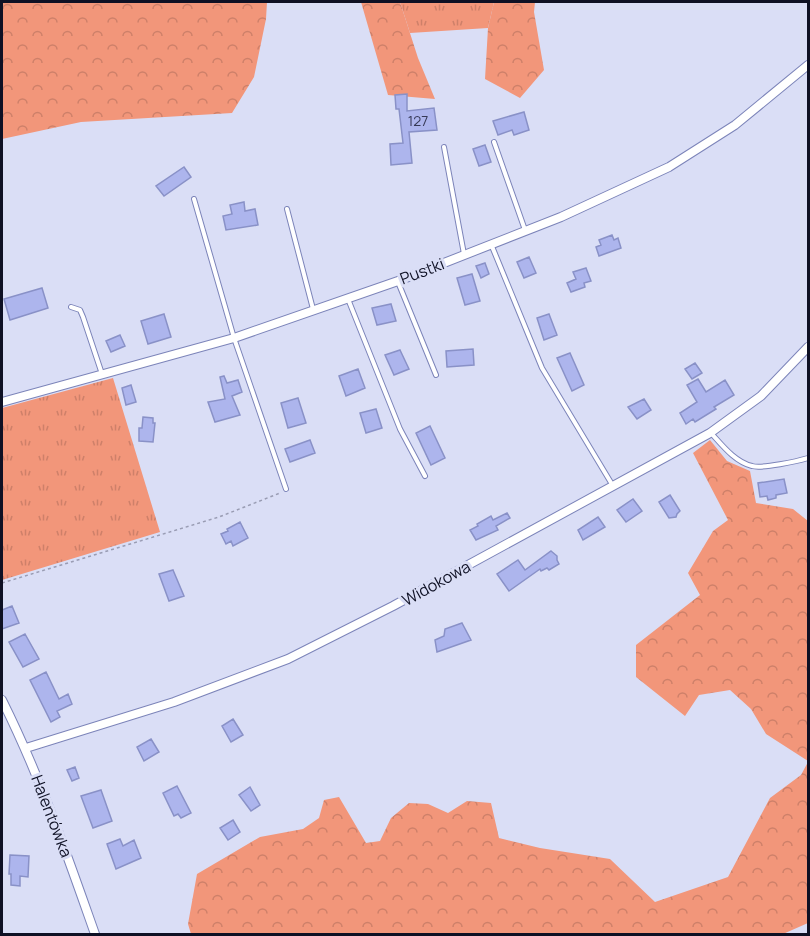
<svg xmlns="http://www.w3.org/2000/svg" width="810" height="936" font-family="Manrope,sans-serif">
	<defs>
		<pattern id="grass-tufts" width="24" height="20" patternUnits="userSpaceOnUse" patternTransform="scale(1.5)"><rect width="24" height="20" fill="#f2967a"/><path d="M3 7l-1-3M5 7V3M7 7l1-3M15 17l-1-3M17 17v-4M19 17l1-3" fill="none" stroke="#ce8069"/></pattern>
		<pattern id="forest-crowns" width="20" height="18" patternUnits="userSpaceOnUse" patternTransform="scale(1.5)"><rect width="20" height="18" fill="#f2967a"/><path d="M2 6a3 3 0 1 1 6 0M12 15a3 3 0 1 1 6 0" fill="none" stroke="#ce8069"/></pattern>
	</defs>
	<rect width="100%" height="100%" fill="#dadef6"/>
	<!-- grass -->
	<path fill="url(#grass-tufts)" d="M400,2H494L488,28L410,33Z
		M113,378L160,532L2,580V408Z"/>
	<!-- forest -->
	<path fill="url(#forest-crowns)" d="M2,2H267L266,19L254,77L232,113L81,122L2,139Z
		M361,2H400L418,58L435,99L388,95Z
		M494,2H535L534,12L544,70L520,98L485,79L488,28Z
		M710,440L727,461L750,471L756,503L793,509L808,521V761L766,734L751,709L730,690L699,695L685,716L636,677V645L700,595L688,573L713,531L728,520L693,453Z
		M808,762V923L783,934H191L188,924L197,874L260,837L303,829L319,818L324,800L339,797L366,843L380,841L391,818L409,803L428,804L448,813L467,801L491,803L499,838L540,848L610,859L655,902L728,877L770,798L801,775Z"/>
	<!-- building -->
	<path fill="#adb5ed" stroke="#8991c7" stroke-width="1.5" d="M407,94V111L434,108L437,130L409,132L412,163L391,165L390,144L403,143L399,109H396L395,95Z
		M524,112L529,130L514,135L512,130L498,135L493,121Z
		M485,145L491,162L479,166L473,149Z
		M184,167L191,177L164,196L156,186Z
		M244,202L245,211L255,209L258,225L226,230L223,216L232,214L230,205Z
		M612,235L614,240L618,238L621,248L599,256L596,247L601,245L599,240Z
		M529,257L536,273L524,278L517,262Z
		M485,263L489,274L481,278L476,266Z
		M586,268L591,281L584,283L585,287L571,292L567,283L576,279L573,272Z
		M472,274L480,301L465,305L457,278Z
		M42,288L48,308L10,320L4,299Z
		M391,304L396,321L377,325L372,308Z
		M164,314L171,337L148,344L141,321Z
		M549,314L557,335L544,340L537,318Z
		M120,335L125,346L111,352L106,341Z
		M473,349L474,365L447,367L446,351Z
		M400,350L409,369L394,375L385,355Z
		M570,353L584,385L572,391L557,358Z
		M695,363L702,373L692,379L685,369Z
		M358,369L365,388L346,396L339,376Z
		M224,376L227,383L238,380L242,392L232,396L240,415L215,422L208,402L225,399L220,377Z
		M698,379L706,392L725,380L734,395L714,407L716,409L695,422L693,419L686,424L680,413L697,402L687,385Z
		M131,385L136,402L126,405L122,388Z
		M298,398L306,423L288,428L281,403Z
		M644,399L651,410L637,419L628,407Z
		M376,409L382,428L366,433L360,413Z
		M143,417L153,418V423H155L153,442L139,441V428H142Z
		M430,426L445,458L431,465L416,433Z
		M310,440L315,453L290,462L285,449Z
		M784,479L787,493L776,495V498L768,500L767,496L760,497L758,483Z
		M670,495L680,511L677,514L676,517L669,518L659,502Z
		M633,499L642,511L626,522L617,510Z
		M507,513L510,518L496,526L498,530L476,540L470,530L478,526L477,524L491,516L493,520Z
		M598,517L605,527L583,540L578,530Z
		M240,522L248,538L233,546L231,541L226,544L221,534L228,531L227,529Z
		M551,551L557,556V560L559,564L549,570L547,568L541,571L540,569L509,591L497,574L518,560L525,570Z
		M173,570L184,596L169,601L159,574Z
		M12,606L19,623L2,629V610Z
		M462,623L471,640L437,652L435,640L444,636L445,629Z
		M25,634L39,659L23,667L9,642Z
		M46,672L59,699L68,694L72,704L57,711L60,717L51,722L30,680Z
		M233,719L243,735L231,742L222,726Z
		M151,739L159,752L144,761L137,747Z
		M75,767L79,778L72,781L67,770Z
		M177,786L191,813L181,818L178,814L174,816L163,793Z
		M250,787L260,805L251,811L239,795Z
		M101,790L112,821L93,828L81,796Z
		M233,820L240,832L228,840L220,828Z
		M120,839L123,846L134,840L141,858L116,869L107,844Z
		M10,855L29,856L28,877L20,876V886L11,885V874H9Z"/>
	<g fill="none" stroke-linecap="round" stroke-linejoin="round">
		<defs>
			<path id="service" d="M494,142L525,230
				M444,147L464,254
				M194,199L234,338L286,489
				M287,209L313,309
				M491,244L542,368L613,486
				M398,282L436,375
				M348,299L400,429L425,476
				M71,307L80,310L83,317L102,374
				M711,433C722,445 735,462 752,466C762,469 798,461 808,458"/>
			<path id="minor" d="M2,402L234,338L398,281L561,217L669,167L735,125L808,65
				M2,700C40,776 67,855 95,934
				M26,748L174,702L288,659L393,606L710,433L761,396L808,347"/>
		</defs>
		<!-- service casing -->
		<use href="#service" stroke="#7c84b9" stroke-width="6"/>
		<!-- minor casing -->
		<use href="#minor" stroke="#7c84b9" stroke-width="10"/>
		<!-- path -->
		<path stroke="#999cb3" stroke-width="1.5" stroke-dasharray="3 3" stroke-linecap="butt" d="M2,583L219,517L280,493"/>
		<!-- service -->
		<use href="#service" stroke="#fff" stroke-width="4"/>
		<!-- minor -->
		<use href="#minor" stroke="#fff" stroke-width="8"/>
	</g>
	<g text-anchor="middle" stroke-width="6" stroke-linejoin="round" paint-order="stroke">
		<!-- number labels -->
		<g font-size="14" fill="#363956">
			<text x="418" y="126">127</text>
		</g>
		<!-- street labels -->
		<g font-size="16" fill="#0e1024" stroke="#dadef6">
			<text transform="translate(422 271) rotate(-21)" y="6">Pustki</text>
			<text transform="translate(436 583) rotate(-29)" y="6">Widokowa</text>
			<text transform="translate(52 816) rotate(69)" y="6">Halentówka</text>
		</g>
	</g>
	<!-- border -->
	<rect width="810" height="936" fill="none" stroke="#0e1024" stroke-width="6"/>
</svg>
